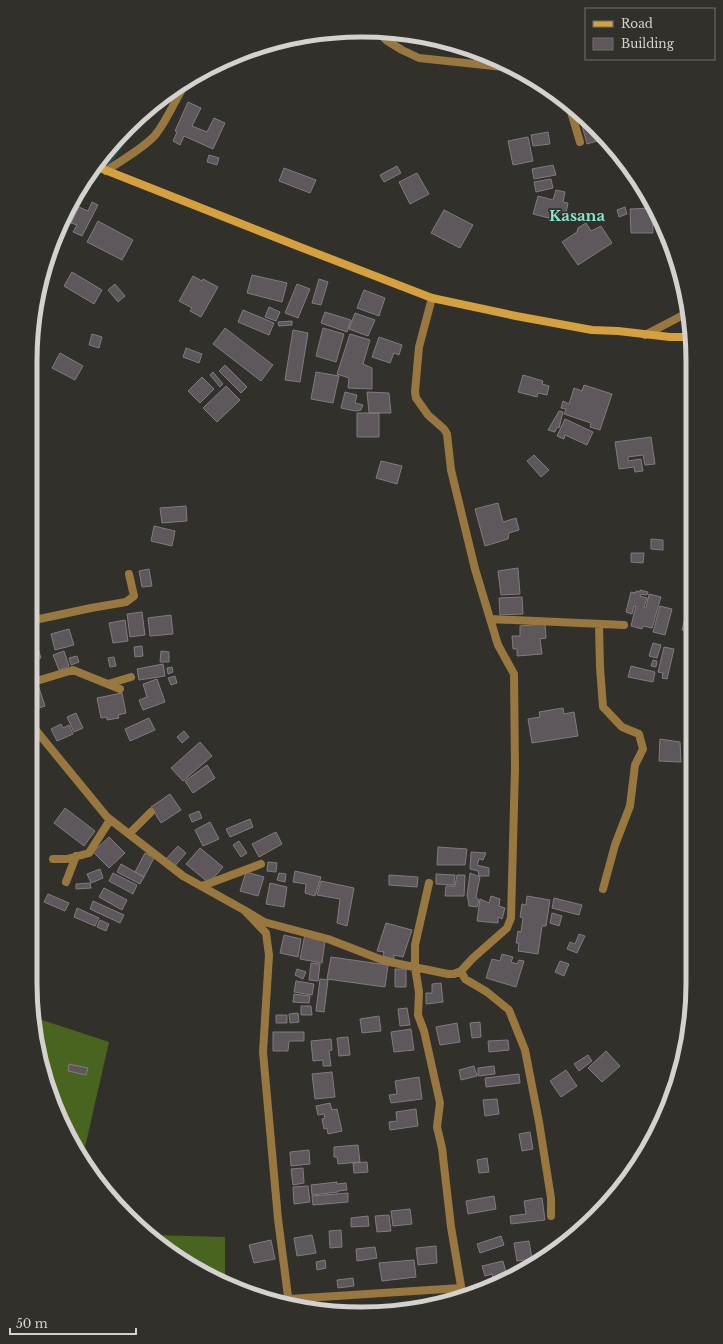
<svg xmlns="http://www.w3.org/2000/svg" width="723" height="1344" font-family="'Libre Baskerville',serif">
	<rect width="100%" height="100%" fill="#32302a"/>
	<!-- forest -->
	<path fill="#49641e" d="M36,1018L109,1042L83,1156L48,1089Z
		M152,1235L225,1237V1280L178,1258Z"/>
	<!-- water -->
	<path fill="#1d4c51" d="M148,109L106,171L95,166L99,160L143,112Z"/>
	<!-- building -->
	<path fill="#5e585c" stroke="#817b7f" d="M188,102L201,108L192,126L207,132L214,118L225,123L213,149L184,136L180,145L173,141L177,132L175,131Z
		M587,120L604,139L587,144L581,122Z
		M548,132L550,144L533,146L531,135Z
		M528,137L533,161L513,165L508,141Z
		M209,155L219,158L217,165L207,162Z
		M553,165L556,175L534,179L532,169Z
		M397,166L401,173L384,182L380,175Z
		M284,168L316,180L310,193L279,181Z
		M417,173L429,194L410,204L399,182Z
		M551,179L553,188L536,192L534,182Z
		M556,190L565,192L563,202L568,203L566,213L559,212L557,220L533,214L538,196L553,200Z
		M92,202L98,205L82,236L73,232L77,225L71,223L79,207L88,211Z
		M625,207L627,214L619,217L617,210Z
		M652,208L653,233H631L630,209Z
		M444,210L473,225L460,248L431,233Z
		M98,221L133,240L122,260L87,242Z
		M586,223L591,231L601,226L612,243L578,265L562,242L577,232L578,228Z
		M661,224H662L668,235L670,243H661Z
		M56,235L62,238L50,267L45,265Z
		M72,272L102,290L94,304L64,286Z
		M252,275L287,283L282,302L247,293Z
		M193,276L202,281L203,279L218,287L201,317L190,311L192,308L179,301Z
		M319,279L328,282L321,305L312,303Z
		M115,284L125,296L118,302L108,290Z
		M297,284L310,289L298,318L285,313Z
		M364,290L385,298L379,316L357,308Z
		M269,307L280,312L276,321L265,317Z
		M243,310L274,323L269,335L238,322Z
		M325,312L351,320L347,332L321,323Z
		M355,313L375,320L368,336L349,329Z
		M292,321V325L279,326L278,322Z
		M225,328L273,365L261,381L213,344Z
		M323,328L344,334L336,362L316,356Z
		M293,330L308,333L300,382L285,380Z
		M92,334L102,337L99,348L89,345Z
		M350,334L370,340L363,364L372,368V389L348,388L349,378L337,374Z
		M379,337L402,345L399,355L394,353L390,363L372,357Z
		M186,348L202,354L199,363L183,357Z
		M60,353L83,366L75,380L52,368Z
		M225,365L247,387L241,393L219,371Z
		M213,372L223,384L220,387L210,375Z
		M316,372L339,376L333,403L311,399Z
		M523,375L543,381L542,384L549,386L547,395L538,393L537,397L518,392Z
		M202,377L214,389L200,403L188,391Z
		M584,385L612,394L600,430L590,427L591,423L564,414L566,409L561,408L563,401L569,404L574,388L582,391Z
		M226,386L240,400L217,422L203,408Z
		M345,392L357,395L355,403L363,405L361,410L355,411L341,408Z
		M367,392L389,393L391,413H369Z
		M559,411L563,412L559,428L557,427L555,432L548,430Z
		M357,413H379V437H357Z
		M565,419L593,432L587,445L565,435L564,439L557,436Z
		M651,437L655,464L645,465L643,455L628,457V461L641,459L643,471L635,472L634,467L619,469L615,442Z
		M534,455L549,470L541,477L527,461Z
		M381,461L402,466L397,484L376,478Z
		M498,503L503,522L516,518L519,530L509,533L508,539L485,546L475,509Z
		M186,506L187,521L162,523L160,508Z
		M31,509L34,510L32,523H31Z
		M154,526L175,531L172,546L151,541Z
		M651,539L663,540V550L651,549Z
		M631,553H644L643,563L631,562Z
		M518,568L520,594L501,595L498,571Z
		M149,569L152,586L142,587L139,571Z
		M640,590L648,592L647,595L641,594L640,596L647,598L644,607L646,608L649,594L661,597L652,628L643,626L642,629L631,626L636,606H634L632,614L626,612L631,592L636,593V591L640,592Z
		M522,597L523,614L500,615L499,598Z
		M687,598L691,599V639L685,638L687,631L682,630L688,606L685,605Z
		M660,606L672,609L665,635L653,632Z
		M142,612L145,635L130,637L127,614Z
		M171,615L173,634L150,636L148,618Z
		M125,620L128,641L113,643L109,623Z
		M545,624L546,638L540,639L542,654L517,656V649H513L512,636H520V626Z
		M69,629L74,645L55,650L51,634Z
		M34,635L41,658L30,661V637Z
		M653,643L661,645L657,658L649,656Z
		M142,646L143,656L135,657L134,647Z
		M664,647L674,649L667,679L662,678L663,673L658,672Z
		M64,651L69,666L59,670L53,655Z
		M161,651L169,652V662H160Z
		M77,656L79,662L71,665L69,658Z
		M114,657L116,666L110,667L108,658Z
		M653,660L657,661L656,667L651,666Z
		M163,664L165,676L139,680L137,669Z
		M631,666L655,672L653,682L628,677Z
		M172,667L173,672L168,674L167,668Z
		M175,676L177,683L171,685L168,678Z
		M157,679L165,702L143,710L139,700L147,697L143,684Z
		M38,685L45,706L30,711V687Z
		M122,693L126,713L118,715L119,718L107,720V717L101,718L97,698Z
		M563,708L564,714L574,712L578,736L532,743L528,719L540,717L539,712Z
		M76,713L83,728L74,732L67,717Z
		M149,718L155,730L130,741L125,729Z
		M61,724L63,728L69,725L73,734L57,741L51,729Z
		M184,731L189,737L182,743L177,737Z
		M660,739L680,742L681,762L659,761Z
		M200,742L212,756L183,781L171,768Z
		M207,765L215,778L193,793L185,781Z
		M170,794L181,810L161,823L151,807Z
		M65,808L95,831L84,846L54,823Z
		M199,811L202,818L192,822L189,815Z
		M250,819L253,827L230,837L226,829Z
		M210,822L219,839L203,846L195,830Z
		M276,832L282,844L259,857L252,844Z
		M109,837L125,853L109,868L93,852Z
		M239,841L247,853L241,857L233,845Z
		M178,846L186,853L174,867L165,860Z
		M438,847L467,849L465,865H437Z
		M200,848L223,867L209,883L186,864Z
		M471,852L486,853L483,860L479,859L477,865L489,868V876H479L478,871L470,869Z
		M145,853L154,858L144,877L135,872Z
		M268,862L277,863L276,872L267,871Z
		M121,864L144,877L140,884L117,872Z
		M100,869L103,878L91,883L87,874Z
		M295,871L321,877L315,896L305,893L306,884L293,882Z
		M246,872L264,877L258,896L240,891Z
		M113,873L137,885L133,894L109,881Z
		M279,873L286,874L285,882L277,880Z
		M470,873L480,877L476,897L479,900L477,907L469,906L468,899L467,896Z
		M436,874L455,875L454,885L436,884Z
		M389,875L418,877L417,887L389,885Z
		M457,875H465L464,896H445L446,886H455Z
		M321,881L354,888L347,926L337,923L340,899L317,895Z
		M90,883L91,888L76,889V884Z
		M270,883L287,887L284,907L266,904Z
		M30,887L38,890L34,899L30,897Z
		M104,888L127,900L122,910L99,897Z
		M48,894L69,903L65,911L44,902Z
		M491,896L500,899L499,906L505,908L502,919L498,917V923L477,921L480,899L489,903Z
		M527,896L550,900L546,926H542L538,954L518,951L519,943H516L518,931L521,932L523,918L520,917L522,904L526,905Z
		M554,898L582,905L579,915L552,908Z
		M93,901L124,915L120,923L90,909Z
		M77,908L99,918L95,926L74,917Z
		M552,913L562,916L559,926L550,923Z
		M100,920L109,924L106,931L97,927Z
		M386,923L412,930L403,957L394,955V959L383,956L384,952L377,951Z
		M305,934L314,935L313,939L325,941L322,963L300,959Z
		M579,934L585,936L577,953L567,949L570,942L575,944Z
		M284,935L301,939L298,957L280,953Z
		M502,954L513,957L511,962L517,964L519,960L524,961L516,987L486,978L492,959L500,961Z
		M331,957L388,965L385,987L327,979Z
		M560,961L569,964L564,976L555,972Z
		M311,963L320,964L318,981L309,980Z
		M297,969L306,972L303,979L295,975Z
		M395,969H406V987H395Z
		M320,979L328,980L324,1012L316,1011Z
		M296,981L314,984L312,995L294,992Z
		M441,983L443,1002L426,1004V993H432V984Z
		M294,994L310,996L309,1003L293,1002Z
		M301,1006H311L312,1015H301Z
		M407,1008L410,1025L400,1026L398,1009Z
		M298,1013L299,1022L290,1023L289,1014Z
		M276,1015H287V1023H276Z
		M379,1016L381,1031L362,1033L360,1019Z
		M480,1022L481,1037L472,1038L470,1023Z
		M457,1023L460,1042L440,1045L436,1027Z
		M411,1029L414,1050L394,1052L391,1032Z
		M273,1032H304V1041H289L288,1051H273Z
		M348,1037L350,1055L339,1056L337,1038Z
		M331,1039L332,1050L329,1051L331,1066H323V1060L313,1061L311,1041Z
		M508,1040L509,1050L489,1052L488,1041Z
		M606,1051L620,1066L602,1082L588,1068Z
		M588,1055L592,1061L579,1071L574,1064Z
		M69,1064L88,1068L86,1075L68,1071Z
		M474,1066L477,1076L461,1080L459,1070Z
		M494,1066L495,1074L478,1076V1068Z
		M566,1070L577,1086L561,1097L550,1081Z
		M332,1072L335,1097L315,1099L312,1074Z
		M519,1074L520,1083L486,1087L485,1078Z
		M419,1077L422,1099L391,1103L389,1095L397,1094L395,1081Z
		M497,1099L499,1114L485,1116L483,1100Z
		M330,1103L332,1110L337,1109L342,1131L328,1134L327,1128L324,1129L322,1119L325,1118L324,1114L318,1115L316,1106Z
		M416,1109L418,1126L390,1130L389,1122L397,1121L396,1112Z
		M530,1132L533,1149L522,1151L519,1134Z
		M358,1145L360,1162L338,1164L337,1157H334V1147Z
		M309,1150L310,1164L291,1166L290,1152Z
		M487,1158L489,1172L479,1173L477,1160Z
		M367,1162L368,1172L354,1173L353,1163Z
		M303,1168L304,1183L293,1185L291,1169Z
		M337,1182V1184L346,1183L347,1190L338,1191V1192L312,1195L311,1185Z
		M308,1186L310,1202L294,1204L293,1187Z
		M348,1193V1202L313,1205L312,1196Z
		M494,1196L496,1209L468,1214L466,1201Z
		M542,1198L545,1220L511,1224L510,1216L526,1214L524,1201Z
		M410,1209L412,1224L393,1226L391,1211Z
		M389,1215L391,1231L377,1232L375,1216Z
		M368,1216L369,1226L351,1227V1218Z
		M341,1230L342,1247L330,1248L329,1231Z
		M312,1235L316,1253L297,1256L294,1238Z
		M501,1236L504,1245L480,1253L477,1244Z
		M271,1240L275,1259L254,1263L249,1245Z
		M529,1241L532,1259L517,1261L514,1243Z
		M436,1246L437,1263L418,1265L416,1248Z
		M375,1247L377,1258L357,1261L356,1249Z
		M325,1260L326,1268L317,1270L316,1262Z
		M414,1260L416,1277L382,1281L379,1263Z
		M536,1260L521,1270L520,1263Z
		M503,1261L508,1280L495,1285L492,1274L485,1276L482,1266Z
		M353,1278L354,1286L338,1288L337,1280Z
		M377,1306L378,1313L361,1311L360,1308Z"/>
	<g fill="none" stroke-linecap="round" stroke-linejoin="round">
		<!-- street -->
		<path stroke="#997840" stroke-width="8" d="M377,31L386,40L402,50L419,58L513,68
			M569,105L580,142
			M106,171C120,161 146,147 156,134C169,117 176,97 188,80
			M645,335L689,312
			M490,619L624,625
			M30,621L91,608L126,602L134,596L129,574
			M599,624L600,667L603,707L622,727L639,734L643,749L635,765L630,806L615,845L603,889
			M30,683L73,670L120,689
			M108,684L131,677
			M30,723L107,817L183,876L244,910L266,933L269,955L263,1052L278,1219L289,1304
			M30,736L36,730
			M129,834L151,812
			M53,859H67L89,853L110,820
			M66,882L76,856
			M429,883L415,945V967L419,992L418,1015L424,1031L440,1103L437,1127L442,1148L451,1227L462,1292
			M202,886L261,864
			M244,910L264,922L328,939L385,961L448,974H454L461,971L473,958L507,928L511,918L515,768L514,674L498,645L475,569L451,470L447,434L444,429L428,415L416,398L415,392L419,347L432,298
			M461,971L465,979L487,992L509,1010L525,1050L539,1122L551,1198V1216
			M289,1299L461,1288"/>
		<!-- secondary -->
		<path stroke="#d5a03e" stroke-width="8" d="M95,166L300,247L432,298L516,316L592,330L618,331L670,337H690"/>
	</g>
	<g text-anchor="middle" stroke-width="3.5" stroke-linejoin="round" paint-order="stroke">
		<!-- quarter labels -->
		<g font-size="15" font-weight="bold" fill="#86e8d0" stroke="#32302a">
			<text x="577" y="221">Kasana</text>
		</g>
	</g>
	<!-- crop -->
	<path d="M0 0H723V1344H0ZM361 37H362A324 324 0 0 1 686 361V983A324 324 0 0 1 362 1307H361A324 324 0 0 1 37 983V361A324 324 0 0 1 361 37Z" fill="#32302a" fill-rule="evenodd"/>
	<path fill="none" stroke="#d3d2ce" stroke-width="5" d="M361 37H362A324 324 0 0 1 686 361V983A324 324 0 0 1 362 1307H361A324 324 0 0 1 37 983V361A324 324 0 0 1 361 37Z"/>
	<!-- legend -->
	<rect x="585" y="8" width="130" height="52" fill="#32302a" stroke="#72716c"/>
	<rect x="593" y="21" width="20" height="6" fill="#d5a03e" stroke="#72716c"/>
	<text x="621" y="28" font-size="12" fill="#d3d2ce">Road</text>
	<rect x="593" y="38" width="20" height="12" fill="#5e585c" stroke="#72716c"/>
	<text x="621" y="48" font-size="12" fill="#d3d2ce">Building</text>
	<!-- scale -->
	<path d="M10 1328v6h126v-6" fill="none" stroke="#d3d2ce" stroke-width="2"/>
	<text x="16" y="1328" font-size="12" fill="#d3d2ce" stroke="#32302a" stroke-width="3" paint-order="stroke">50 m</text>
</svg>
